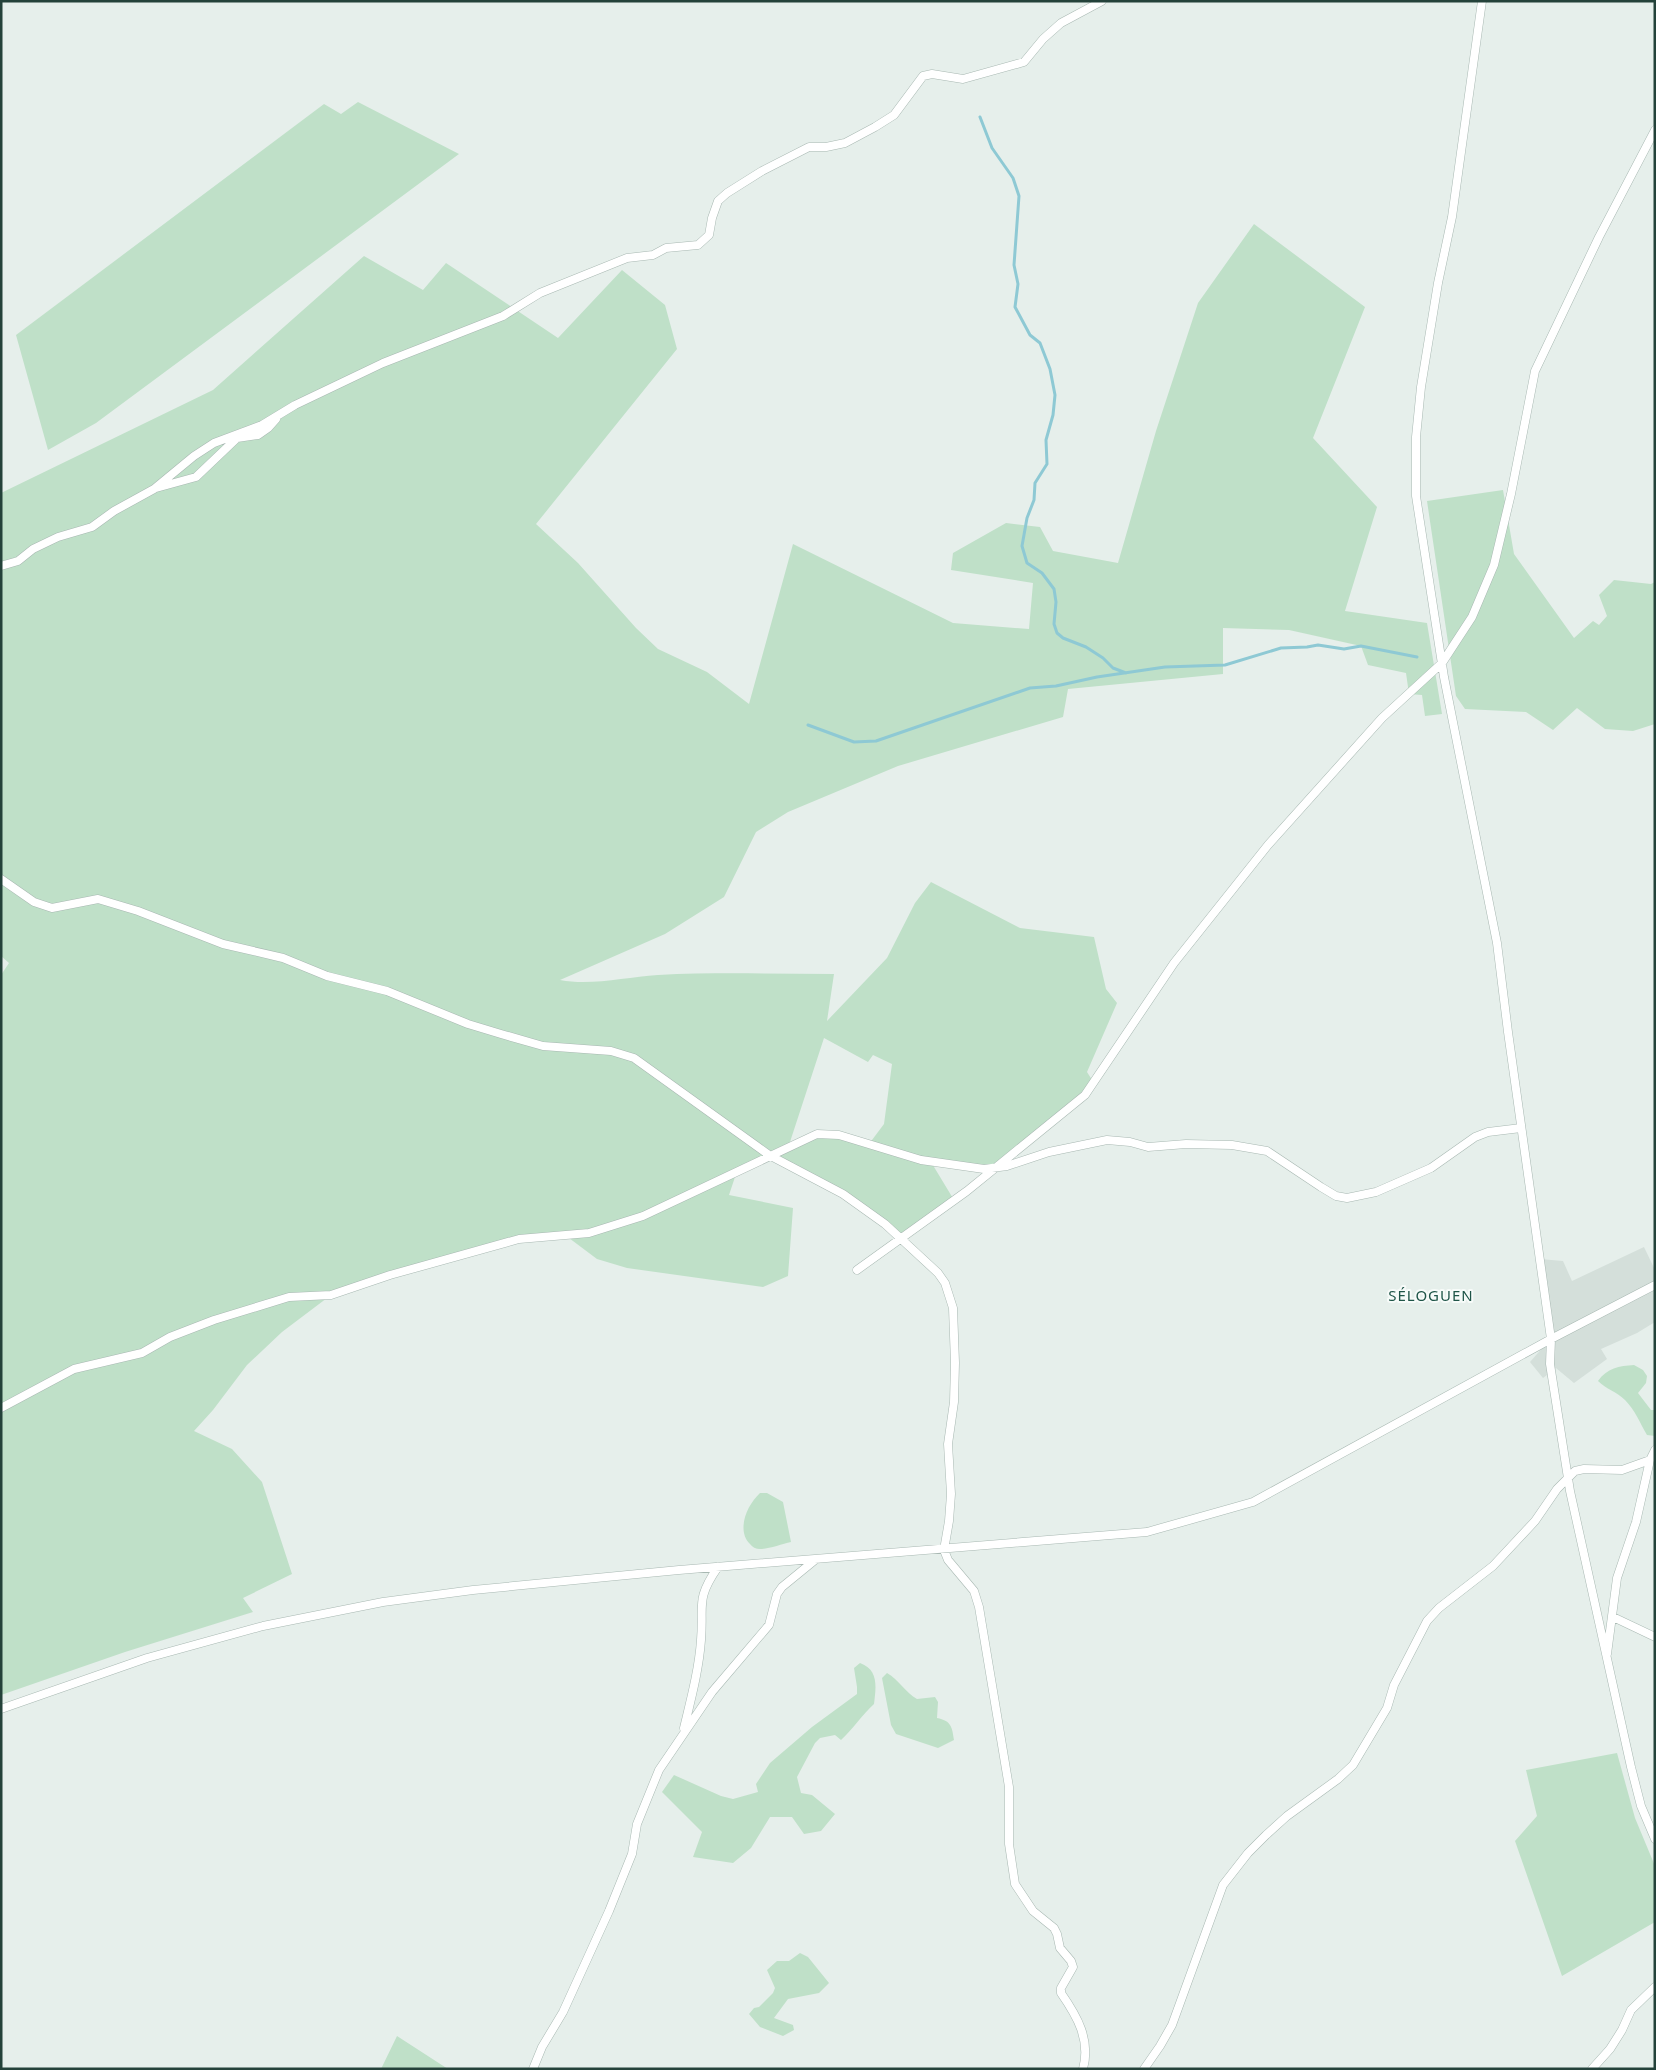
<svg xmlns="http://www.w3.org/2000/svg" width="1656" height="2070" font-family="'Noto Sans',sans-serif">
	<rect width="100%" height="100%" fill="#e6efeb"/>
	<!-- built -->
	<path fill="#d4dfda" d="M1644,1247L1655,1270V1322L1637,1333L1601,1349L1607,1359L1574,1383L1556,1368L1543,1378L1530,1362L1551,1338L1540,1259L1563,1261L1572,1281Z"/>
	<!-- green -->
	<path fill="#bfe0c8" fill-rule="evenodd" d="M358,102L459,154L96,423L48,450L16,335L324,104L341,114Z
		M1254,224L1365,307L1313,438L1377,507L1345,611L1427,623L1442,714L1425,716L1422,695L1409,694L1406,673L1368,665L1361,646L1289,630L1223,628V674L1068,689L1063,717L898,766L788,812L756,832L724,897L665,934L560,980C591,986 626,977 658,975C717,972 775,974 834,974L827,1021L887,958L915,903L931,882L1020,928L1094,937L1106,989L1117,1003L1087,1072L1094,1083L994,1168L931,1162L954,1200L901,1239L843,1195L770,1156L737,1171L729,1195L793,1208L788,1276L763,1287L627,1268L597,1259L565,1235L519,1239L331,1295L282,1332L247,1365L213,1410L194,1431L232,1449L262,1482L292,1574L243,1598L253,1612L125,1652L1,1695V975L9,963L1,956V493L213,390L364,256L423,290L446,263L558,338L622,270L665,305L677,349L536,524L578,563L636,628L658,649L707,672L749,704L793,544L953,623L1029,629L1033,583L951,570L953,553L1006,523L1040,527L1053,551L1118,563L1156,431L1198,303ZM824,1038L868,1062L873,1055L892,1064L884,1124L869,1144L817,1134L789,1145Z
		M1503,490L1514,554L1574,638L1593,621L1599,625L1607,616L1599,595L1614,580L1651,584L1655,582V724L1633,731L1605,729L1577,708L1553,730L1526,712L1465,709L1456,696L1427,501Z
		M1634,1365L1643,1370L1647,1376L1646,1383L1638,1393L1651,1410H1655V1436L1647,1435C1640,1423 1635,1410 1625,1400C1617,1392 1606,1389 1598,1381C1607,1368 1619,1366 1634,1365Z
		M760,1493H767L783,1502L791,1542C782,1544 769,1549 760,1549C756,1549 752,1547 750,1544C736,1530 747,1505 760,1493Z
		M860,1663C879,1670 876,1687 874,1704C862,1715 853,1729 841,1740L835,1735L820,1738L815,1743L797,1777L801,1793L812,1795L835,1814L821,1831L804,1834L792,1817H770L751,1848L733,1863L693,1857L702,1832L662,1792L674,1775L721,1796L733,1799L758,1792L756,1784L770,1763L812,1727L857,1694V1687L854,1668Z
		M887,1673C899,1680 905,1692 917,1699L935,1697L938,1702L937,1718C951,1721 952,1726 954,1740L938,1748L896,1734L891,1725L882,1678Z
		M1617,1753L1635,1818L1655,1866V1922L1562,1976L1515,1841L1537,1816L1526,1770Z
		M800,1953L808,1957L829,1983L819,1993L788,1999L774,2018L793,2025L794,2030L783,2036L760,2027L749,2014L754,2008L759,2007L773,1993L775,1988L767,1970L777,1961H789Z
		M397,2036L448,2069H381Z"/>
	<g fill="none" stroke-linecap="round" stroke-linejoin="round">
		<!-- stream -->
		<path stroke="#8ec9d4" stroke-width="3" d="M980,117L992,148L1013,178L1019,196L1014,265L1018,284L1015,307L1030,335L1040,343L1050,369L1055,395L1053,415L1046,440L1047,464L1035,483L1034,500L1027,518L1022,546L1027,563L1042,573L1054,589L1056,602L1054,624L1057,633L1063,638L1086,647L1103,658L1113,668L1126,673
			M808,725L854,742L876,741L1030,688L1056,686L1097,677L1165,667L1225,665L1281,648L1307,647L1318,645L1344,649L1361,646L1417,657"/>
		<defs>
			<path id="minor" d="M1482,1L1452,217L1438,283L1421,387L1416,437V496L1444,677L1497,943L1508,1032L1551,1339L1550,1364L1570,1491L1631,1767L1641,1806L1655,1839
				M156,488L196,477L237,438L258,435L268,428L276,419
				M1,566L18,561L33,549L58,537L92,527L114,511L154,489L194,456L214,443L262,425L295,405L383,363L503,316L540,293L627,258L653,255L666,248L698,245L709,235L712,218L718,201L727,193L762,171L809,147H826L845,143L875,127L894,115L923,76L932,74L963,79L1024,62L1043,39L1061,23L1102,1
				M1,879L34,902L52,908L98,899L138,911L223,944L283,958L327,976L387,991L468,1024L501,1034L543,1046L611,1051L634,1058L769,1155L843,1194L885,1224L938,1273L945,1283L953,1308L955,1363L954,1402L948,1444L951,1494L949,1521L944,1550L948,1560L974,1591L979,1607L1009,1787V1844L1015,1884L1033,1911L1054,1928L1057,1934L1060,1948L1071,1961L1073,1967L1061,1988V1993C1077,2016 1091,2040 1083,2069
				M857,1270L967,1191L1085,1095L1174,963L1268,845L1382,718L1442,663L1472,617L1494,565L1511,494L1535,371L1599,237L1655,130
				M1,1408L74,1369L142,1353L170,1337L214,1320L289,1297L331,1295L390,1275L519,1239L589,1233L643,1216L817,1134L839,1135L921,1160L984,1169L1007,1166L1049,1152L1107,1140L1130,1142L1148,1147L1186,1144L1232,1145L1267,1151L1321,1187L1336,1196L1347,1198L1376,1192L1431,1168L1475,1137L1488,1132L1521,1128
				M1613,1617L1655,1637
				M1607,1654L1617,1578L1636,1522L1650,1460L1655,1450
				M1,1709L147,1658L263,1626L383,1602L473,1590L679,1570L1147,1532L1253,1502L1551,1339L1655,1285
				M684,1728C691,1699 699,1669 701,1640C704,1605 695,1600 718,1567
				M533,2069L542,2047L563,2012L609,1911L632,1854L637,1824L659,1770L712,1692L769,1625L777,1594L782,1587L815,1560
				M1144,2069L1160,2046L1172,2025L1223,1885L1248,1853L1266,1835L1287,1816L1338,1779L1353,1765L1387,1708L1394,1685L1427,1621L1439,1608L1493,1566L1535,1521L1557,1489L1575,1471L1584,1469L1622,1470L1650,1460
				M1592,2069L1610,2049L1622,2030L1631,2010L1655,1987"/>
		</defs>
		<!-- minor casing -->
		<use href="#minor" stroke="#a8b8b2" stroke-width="9"/>
		<!-- minor -->
		<use href="#minor" stroke="#fff" stroke-width="8"/>
	</g>
	<g text-anchor="middle" stroke-width="4" stroke-linejoin="round" paint-order="stroke">
		<!-- quarter labels -->
		<g font-size="15" letter-spacing="1" fill="#1f5548" stroke="#f7fbf9">
			<text x="1431" y="1301">SÉLOGUEN</text>
		</g>
	</g>
	<!-- border -->
	<rect width="1656" height="2070" fill="none" stroke="#24423a" stroke-width="5"/>
</svg>
